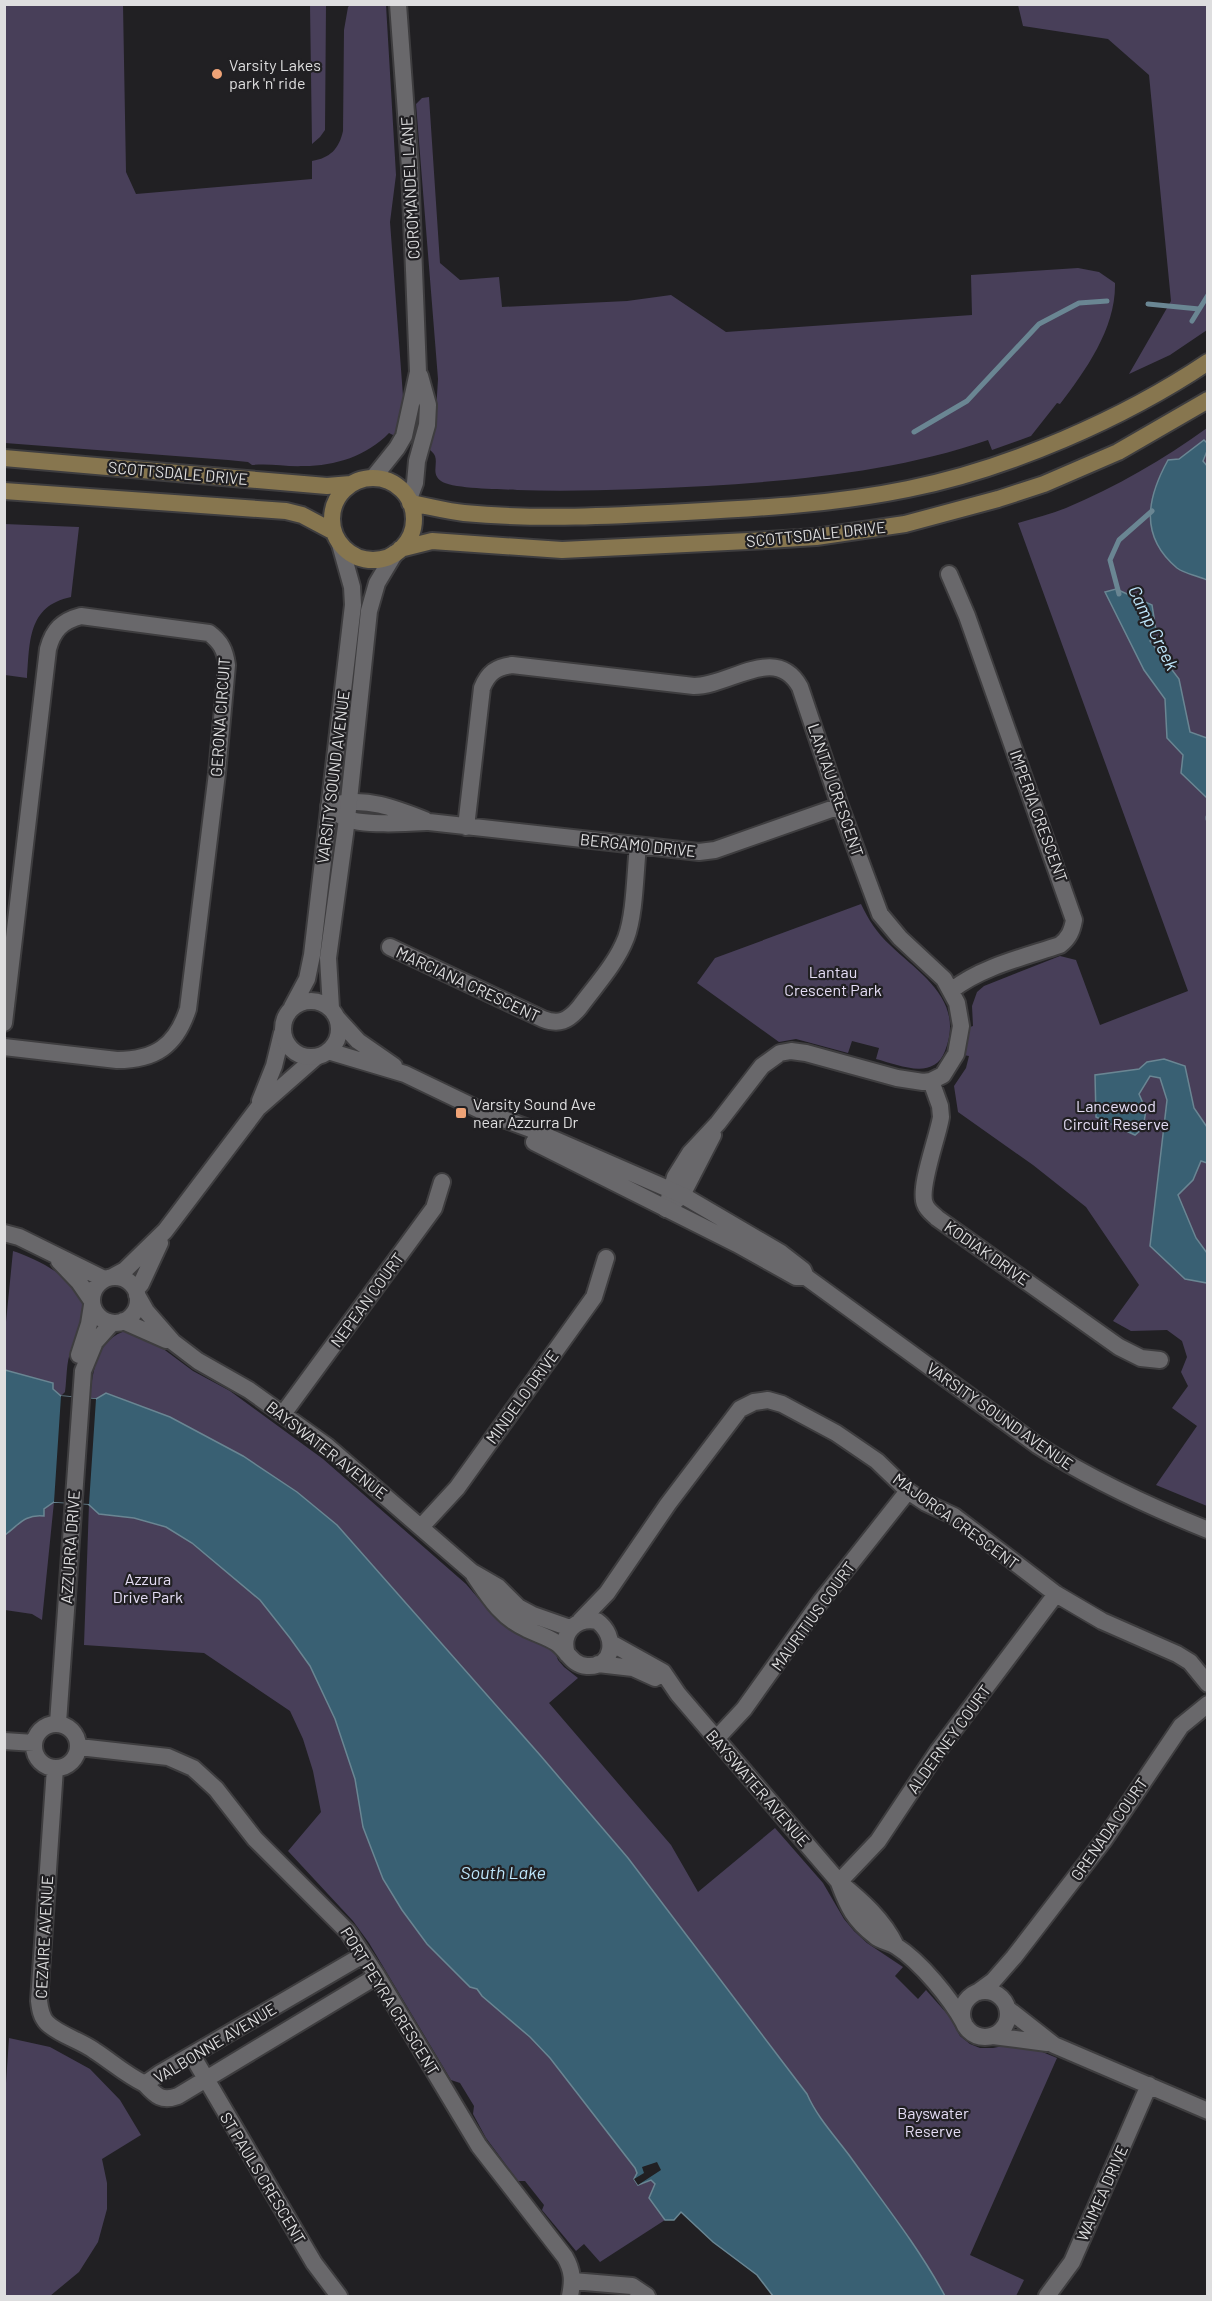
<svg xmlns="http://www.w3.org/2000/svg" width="1212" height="2301" font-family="Barlow,sans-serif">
	<rect width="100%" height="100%" fill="#212023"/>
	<!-- green -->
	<path fill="#483f59" d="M4,5H123L126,172L136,194L312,179V161C330,158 339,149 343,131L344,30L348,7L350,5H386L396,175L390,222L403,396L402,409L395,436L389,433C367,456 335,466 304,466C286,467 270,463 252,465L248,462L228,460L5,443Z
		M310,5H326L325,130L320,137L312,144Z
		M1018,5H1207V330L1170,355L1129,374L1171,301L1149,75L1108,39L1023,26Z
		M429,97L440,263L460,280L499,277L502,307L627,301L671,295L726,332L972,315L971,275L1078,268L1099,272L1115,283C1116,328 1086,370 1060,404L1057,403L1031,436L992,450L988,440C898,471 803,480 707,486C644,489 581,492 517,490C502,489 451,489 441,481C431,474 438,465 435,456C434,453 431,451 429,449L435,428L438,379L416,104L422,98Z
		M1207,428V1506L1156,1485L1197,1426L1172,1408L1188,1386L1181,1372L1187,1357L1182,1341L1167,1330L1131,1331L1113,1321L1139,1285L1086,1207L1033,1165L958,1112L954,1086L966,1068L969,1056L963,1055L967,1028L973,1026L972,1006L977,992L984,986L1060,956L1076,960L1100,1025L1188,991L1018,523C1034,518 1051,514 1066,508C1116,487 1164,459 1207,428Z
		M4,524L79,527L71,597C27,606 30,643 27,678L5,675Z
		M861,904C868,919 877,933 890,945C921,975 965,1000 945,1051C934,1081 899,1065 876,1059L879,1048L852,1041L848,1053L796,1039L779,1042L697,983L715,958Z
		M13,1251C38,1259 89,1284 84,1315C82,1327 74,1339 71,1350C66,1363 67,1378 65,1392L61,1396L53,1389V1383L5,1370V1332Z
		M128,1330L154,1342L193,1371L230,1391L323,1459L466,1584L496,1619L514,1631L549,1646L555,1652L558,1660L564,1667L578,1678L549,1703L671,1845L698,1892L775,1828L823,1883L844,1919L854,1931L867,1943L903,1967L895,1976L918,1999L926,1990L949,2016L960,2036L970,2044L980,2048H993L1013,2044L1035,2049L1057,2058L970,2255L1024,2280L1016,2296H945C918,2246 882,2201 849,2155C834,2135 817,2117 807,2094L628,1858L540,1755L337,1525L297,1492L243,1456L170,1417L106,1393L96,1399L90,1398C93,1370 96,1339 128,1330Z
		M54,1502L42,1620L32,1614L5,1610V1535L24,1519L44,1509Z
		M89,1504L99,1514L134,1518L166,1527L192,1543L260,1600L290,1638L310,1666L335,1719L402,1910L427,1944L470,1987L477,1989L482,1996L530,2037L550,2058L635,2168L642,2184L652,2180L655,2184L649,2198L665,2220L600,2262L584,2244L576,2251L542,2210L544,2205L525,2181H518L486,2138L473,2114L474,2106L460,2083L451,2080L369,1943L353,1921L288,1851L321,1812L313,1771L303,1739L290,1711L204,1653L84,1645Z
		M9,2038L50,2047L90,2069L120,2100L141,2135L102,2159L107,2183V2209L98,2242L79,2272L50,2296H5L4,2084L6,2083Z"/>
	<!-- water -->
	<path fill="#396073" stroke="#6a8693" stroke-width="1.5" d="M1204,440L1208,444L1207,451L1203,461L1208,467L1207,580C1198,576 1185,574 1177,568C1139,536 1147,498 1168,460L1179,459Z
		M1116,589L1152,605L1156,630L1150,641L1179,679L1190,732L1207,738V798L1181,773L1183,755L1167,738L1165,699L1144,670L1105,592Z
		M1164,1059L1185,1066L1194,1108L1207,1127V1163L1201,1161L1193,1180L1178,1195L1196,1238L1207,1253V1283L1185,1279L1150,1246L1167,1100L1160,1078L1150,1076L1139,1094L1146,1110L1143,1128L1135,1135L1096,1117L1095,1075L1139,1069L1147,1062Z
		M5,1370L53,1383V1389L61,1396L96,1399L106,1393L170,1417L243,1456L297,1492L337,1525L540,1755L628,1858L807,2094C817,2117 834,2135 849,2155C882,2201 918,2246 945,2296H773L757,2275L713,2242L681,2212L674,2220H665L649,2198L655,2184L651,2180L638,2185L634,2179L637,2173L635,2168L550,2058L530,2037L482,1996L477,1989L470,1987L427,1944L402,1910L383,1879L363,1827L355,1779L335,1719L310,1666L290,1638L260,1600L192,1543L166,1527L134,1518L99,1514L88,1504L54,1502L44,1509V1516C24,1514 19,1525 5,1535Z"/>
	<!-- pier -->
	<path fill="#212023" d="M61,1396L96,1399L89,1504L54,1502Z
		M657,2162L661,2170L638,2185L634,2179L644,2173L642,2167Z"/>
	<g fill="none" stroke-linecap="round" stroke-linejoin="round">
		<!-- stream -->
		<path stroke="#6a8693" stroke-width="5" d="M1148,304L1199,309
			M1192,321L1208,295
			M914,432L967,401L1039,324L1079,303L1107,301
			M1119,594L1110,560L1119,540L1152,511
			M1208,817V819"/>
		<defs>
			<path id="minor" d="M373,478L397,448L404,436L418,372L410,168L398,4
				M409,499L415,483L417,461L427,425L428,405L420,376
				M949,574L967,616L1074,920C1072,931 1069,938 1060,945C1024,957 981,967 952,990
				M335,805C365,796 397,809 425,820
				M329,807C334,810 339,815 345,818C361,826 410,823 429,822L699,852L715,850L840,806
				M466,827L482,688C488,673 496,667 512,665L694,686C730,686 776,643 800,687L840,806L880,914L900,938L944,979L957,1003L961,1026L956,1054L943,1075L931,1081L923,1082L897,1078L806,1053L791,1051L780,1053L762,1066L718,1123L690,1153L675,1177L666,1209
				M390,947L543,1019C559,1025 568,1021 579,1008C595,986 616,964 626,938C635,914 635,873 638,846
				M4,1023L48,649C53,630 62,621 81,616L209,633C221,642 225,650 227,665L217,773L188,1009C176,1046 155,1060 117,1060L4,1047
				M931,1081L940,1106L941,1117C938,1137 918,1188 925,1204C927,1210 933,1214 937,1218L1119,1347L1141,1358L1160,1360
				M260,1101L274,1066L282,1033
				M671,1205L682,1195L713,1135
				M4,1233L19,1237L104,1279
				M59,1261L79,1282L92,1301
				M112,1277L125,1270L165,1231L258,1108L316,1057
				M92 1300a23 23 0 1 1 46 0a23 23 0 1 1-46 0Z
				M136,1290L141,1284L160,1243
				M137,1295L146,1311L173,1342L198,1361L249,1390L327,1446L472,1572L498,1587L518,1607L533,1615L570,1628
				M123,1321L166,1340
				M79,1355L89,1324L92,1305
				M283,1414L434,1208L442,1182
				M421,1527L457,1488L594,1297L606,1258
				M474,1575C489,1597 501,1617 525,1628C536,1634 549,1637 558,1644C568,1652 572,1665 587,1666C614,1668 618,1636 597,1621C576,1617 560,1633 567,1654
				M580,1621L607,1593L668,1504L740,1409L754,1402L768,1400L782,1404L836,1433L877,1461L908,1491L926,1503L954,1516L1056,1594L1102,1621L1177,1654L1190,1662L1208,1684
				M611,1643L663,1672L678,1694L839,1882C862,1901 883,1919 896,1946
				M598,1664L633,1668L655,1678
				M58,1723L83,1371L95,1342L112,1323
				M34 1746a22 22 0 1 1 44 0a22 22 0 1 1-44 0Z
				M716,1739L744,1709L821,1601L908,1491
				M4,1741L34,1743
				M79,1747L168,1757L193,1768L216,1789L255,1839L348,1932L377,1976L479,2146L565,2257C573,2271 573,2281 570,2296
				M55,1768L39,2001C40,2009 41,2017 47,2023C59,2035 80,2040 95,2051C112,2062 126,2075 145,2084
				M839,1882L878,1841L938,1751L1056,1594
				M839,1883C848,1907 854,1920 875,1936C881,1941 889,1942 896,1946C921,1962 950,1998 964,2023
				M363,1955L159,2074L145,2084C156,2096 162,2102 178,2096L377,1976
				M962 2014a23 23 0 1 1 46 0a23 23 0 1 1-46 0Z
				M978,1992L993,1981L1014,1957L1104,1840L1181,1726L1208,1704
				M1008,2009L1054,2045L1208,2111
				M993,2036L1047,2043
				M192,2055L314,2263L339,2296
				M573,2281L632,2286L647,2296
				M1047,2296L1072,2262L1149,2085"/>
			<path id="tertiary" d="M283 1029a28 28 0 1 1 56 0a28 28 0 1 1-56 0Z
				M292,1007L307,979L312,955L353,605L352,587L340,544
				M331,1008L328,958L347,819L369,611L377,583L395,553
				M337,1018L358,1041L394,1066
				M328,1051L405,1074L484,1112L528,1128L682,1195L781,1253L803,1270L806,1277L1037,1445C1092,1480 1148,1506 1208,1530
				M534,1142L737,1244L796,1277H803"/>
			<path id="secondary" d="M4,458L327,486L351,484
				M332 519a41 41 0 1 1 82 0a41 41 0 1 1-82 0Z
				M4,491L286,511L302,515L334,532
				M410,503C428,506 446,511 464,513C538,520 612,516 686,512C761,508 835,504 908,489C1008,469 1123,419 1208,362
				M400,549L432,541L562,550L768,540L816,537L905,524L998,499L1044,484L1118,452L1208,400"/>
		</defs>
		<!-- minor casing -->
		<use href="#minor" stroke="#3e3d3f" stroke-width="20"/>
		<!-- tertiary casing -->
		<use href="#tertiary" stroke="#3e3d3f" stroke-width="20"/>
		<!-- secondary casing -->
		<use href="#secondary" stroke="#3e3d3f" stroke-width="20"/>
		<!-- minor -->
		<use href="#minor" stroke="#69686b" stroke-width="16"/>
		<!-- tertiary -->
		<use href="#tertiary" stroke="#69686b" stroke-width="16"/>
		<!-- secondary -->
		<use href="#secondary" stroke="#87764f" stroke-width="16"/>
	</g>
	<!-- markers -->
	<g fill="#efa377" stroke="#212023" stroke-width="2">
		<circle cx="217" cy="74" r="6"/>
		<rect x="455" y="1107" width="12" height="12" rx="3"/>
	</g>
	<g text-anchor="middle" stroke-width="4.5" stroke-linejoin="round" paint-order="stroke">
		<!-- poi labels -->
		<g font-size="16" fill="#dededf" stroke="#212023" text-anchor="start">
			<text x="229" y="71">Varsity Lakes<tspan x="229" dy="18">park 'n' ride</tspan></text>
			<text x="473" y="1110">Varsity Sound Ave<tspan x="473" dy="18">near Azzurra Dr</tspan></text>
		</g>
		<!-- street labels -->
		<g font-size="16" fill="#dededf" stroke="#212023">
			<text transform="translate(410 188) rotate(-93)" y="6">COROMANDEL LANE</text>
			<text transform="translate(178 473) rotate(5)" y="6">SCOTTSDALE DRIVE</text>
			<text transform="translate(816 534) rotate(-6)" y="6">SCOTTSDALE DRIVE</text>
			<text transform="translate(220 717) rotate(-86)" y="6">GERONA CIRCUIT</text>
			<text transform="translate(333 777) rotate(-83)" y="6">VARSITY SOUND AVENUE</text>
			<text transform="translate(836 790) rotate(71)" y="6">LANTAU CRESCENT</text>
			<text transform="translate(1039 816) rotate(70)" y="6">IMPERIA CRESCENT</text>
			<text transform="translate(638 845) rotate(6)" y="6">BERGAMO DRIVE</text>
			<text transform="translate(468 984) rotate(25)" y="6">MARCIANA CRESCENT</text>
			<text transform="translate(987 1253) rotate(35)" y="6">KODIAK DRIVE</text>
			<text transform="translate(367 1300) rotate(-54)" y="6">NEPEAN COURT</text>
			<text transform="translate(522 1397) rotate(-54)" y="6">MINDELO DRIVE</text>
			<text transform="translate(1000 1416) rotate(35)" y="6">VARSITY SOUND AVENUE</text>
			<text transform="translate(327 1450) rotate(38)" y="6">BAYSWATER AVENUE</text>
			<text transform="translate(956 1521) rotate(36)" y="6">MAJORCA CRESCENT</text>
			<text transform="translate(70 1547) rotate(-86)" y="6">AZZURRA DRIVE</text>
			<text transform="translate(813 1616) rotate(-54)" y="6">MAURITIUS COURT</text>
			<text transform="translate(949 1739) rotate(-54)" y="6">ALDERNEY COURT</text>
			<text transform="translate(758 1788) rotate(49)" y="6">BAYSWATER AVENUE</text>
			<text transform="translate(1109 1829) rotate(-55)" y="6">GRENADA COURT</text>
			<text transform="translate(44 1937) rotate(-87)" y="6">CEZAIRE AVENUE</text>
			<text transform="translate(390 2001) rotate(58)" y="6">PORT PEYRA CRESCENT</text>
			<text transform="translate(215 2043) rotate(-31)" y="6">VALBONNE AVENUE</text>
			<text transform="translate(263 2178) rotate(59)" y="6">ST PAULS CRESCENT</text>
			<text transform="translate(1102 2193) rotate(-66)" y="6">WAIMEA DRIVE</text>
		</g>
		<!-- park labels -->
		<g font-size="16" fill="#e5ddf5" stroke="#212023">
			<text x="833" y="978">Lantau<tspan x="833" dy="18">Crescent Park</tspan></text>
			<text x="1116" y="1112">Lancewood<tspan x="1116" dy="18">Circuit Reserve</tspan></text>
			<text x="148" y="1585">Azzura<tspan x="148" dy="18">Drive Park</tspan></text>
			<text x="933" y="2119">Bayswater<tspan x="933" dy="18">Reserve</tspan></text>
		</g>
		<!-- water labels -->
		<g font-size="18" font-style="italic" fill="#bfe7fc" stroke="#212023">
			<text transform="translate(1153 628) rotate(64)" y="6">Camp Creek</text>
			<text x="503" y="1879">South Lake</text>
		</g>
	</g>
	<!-- border -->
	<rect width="1212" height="2301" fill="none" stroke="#dededf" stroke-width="12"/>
</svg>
